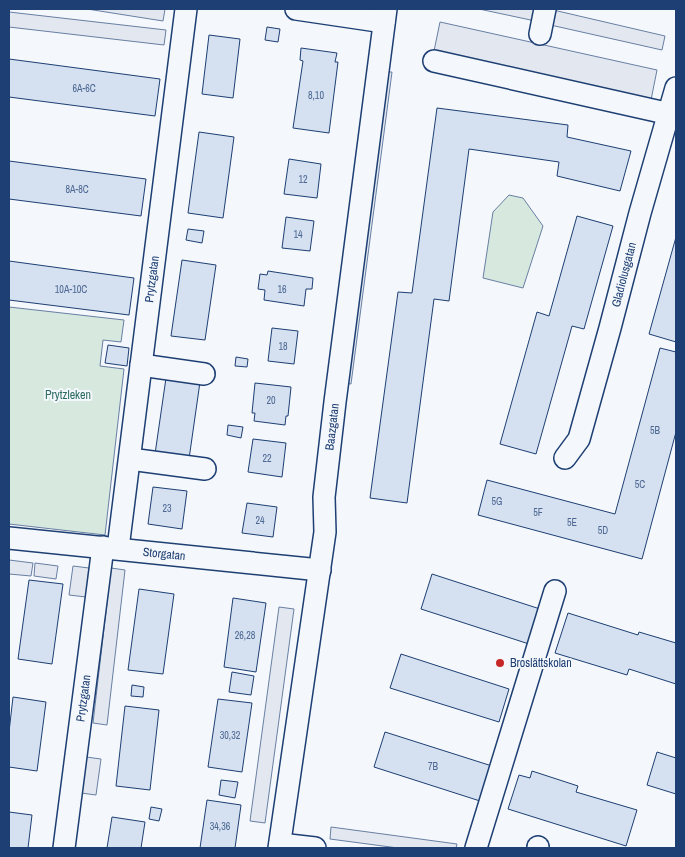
<svg xmlns="http://www.w3.org/2000/svg" width="685" height="857" font-family="'Archivo Narrow',sans-serif">
	<rect width="100%" height="100%" fill="#f4f7fb"/>
	<!-- green -->
	<path fill="#d7e8df" stroke="#687fa3" d="M509,195L523,198L543,226L523,288L483,278L493,212Z
		M9,307L124,320L121,342L103,340L100,366L124,369L105,535L9,524Z"/>
	<!-- parking -->
	<path fill="#e3e8f0" stroke="#687fa3" d="M87,9H165L163,21Z
		M479,9H543L540,22Z
		M549,9L665,36L662,50L546,24Z
		M9,12L166,30L164,45L9,27Z
		M440,22L657,70L651,100L434,51Z
		M385,72H392L351,384L344,383Z
		M9,560L33,563L31,576L9,574Z
		M35,563L58,566L56,579L34,576Z
		M73,566L89,568L86,597L69,595Z
		M111,568L125,570L107,725L93,723Z
		M279,607L294,609L265,823L250,821Z
		M86,757L101,759L96,795L81,793Z
		M331,827L457,844L456,848H398L330,839Z"/>
	<!-- building -->
	<path fill="#d5e0f0" stroke="#1d3f73" d="M267,27L280,29L278,42L265,40Z
		M209,35L240,39L233,98L202,94Z
		M301,48L337,53L335,62H338L329,133L293,128L303,61L300,60Z
		M9,59L160,79L155,116L9,97Z
		M437,108L568,125L567,137L631,151L620,191L557,176L559,162L469,149L449,301L434,299L407,503L370,498L398,292L412,293Z
		M199,132L234,137L223,218L188,213Z
		M289,159L321,164L317,198L284,194Z
		M9,161L146,179L141,216L9,199Z
		M577,216L613,226L584,329L572,326L536,454L500,444L537,312L549,316Z
		M286,217L314,221L310,251L282,248Z
		M188,229L204,231L202,243L186,240Z
		M676,237V342L649,334Z
		M182,260L216,265L205,340L171,336Z
		M9,261L134,278L129,315L9,300Z
		M268,271L313,278L312,289H306L304,306L264,300L265,290L258,289L260,274L267,275Z
		M272,328L298,331L294,364L268,361Z
		M108,345L129,348L127,366L105,363Z
		M660,348L676,352V432L642,559L478,515L487,480L615,514Z
		M236,357L248,359L247,367L235,366Z
		M166,378L200,382L189,459L155,454Z
		M255,383L291,387L288,416H286L285,425L254,421L255,413H252Z
		M228,425L243,427L241,438L227,435Z
		M253,439L286,443L282,477L248,472Z
		M153,487L187,491L182,529L148,524Z
		M247,503L277,507L273,537L242,533Z
		M432,574L540,609L529,644L421,609Z
		M29,580L63,584L52,664L18,659Z
		M139,589L174,594L163,674L128,670Z
		M233,598L266,603L256,672L224,667Z
		M568,613L638,635L639,632L676,643V684L629,669L627,675L555,653Z
		M401,654L509,689L499,722L390,688Z
		M232,672L254,676L251,695L229,692Z
		M132,685L144,687L143,697L131,696Z
		M13,697L46,702L37,771L9,767V732Z
		M218,699L252,703L242,772L208,767Z
		M125,706L159,710L150,790L116,786Z
		M385,732L492,766L480,801L374,767Z
		M657,752L676,758V794L647,785Z
		M532,771L578,786L576,792L637,810L626,846L508,809L519,775L530,778Z
		M221,780L238,782L235,798L219,795Z
		M207,800L241,805L235,848H200Z
		M151,807L162,809L159,821L149,819Z
		M9,812L32,815L28,848H9Z
		M112,817L145,822L141,848H107Z"/>
	<g fill="none" stroke-linecap="round" stroke-linejoin="round">
		<defs>
			<g id="minor">
				<path d="M296,9L384,22"/>
				<path d="M540,34L545,9"/>
				<path d="M434,61L670,114"/>
				<path d="M141,365L204,374"/>
				<path id="s1" d="M565,458L579,439L610,328L640,213L676,88"/>
				<path d="M130,459L205,469"/>
				<path id="s2" d="M9,538L320,570"/>
				<path id="s3" d="M118,548L186,9"/>
				<path d="M280,844L315,848"/>
				<path id="s4" d="M64,848L103,547"/>
				<path id="s5" d="M279,848L325,532L324,497L335,402L386,9"/>
				<path d="M476,848L555,591"/>
				<path d="M538,848V847"/>
			</g>
		</defs>
		<!-- minor casing -->
		<use href="#minor" stroke="#1d3f73" stroke-width="24"/>
		<!-- minor -->
		<use href="#minor" stroke="#f4f7fb" stroke-width="21"/>
	</g>
	<!-- markers -->
	<circle fill="#c62828" stroke="#f4f7fb" stroke-width="2" cx="500" cy="663" r="5"/>
	<g text-anchor="middle" stroke-width="4" stroke-linejoin="round" paint-order="stroke">
		<!-- number labels -->
		<g font-size="10" fill="#4b6792">
			<text x="84" y="92">6A-6C</text>
			<text x="316" y="99">8,10</text>
			<text x="303" y="183">12</text>
			<text x="77" y="193">8A-8C</text>
			<text x="298" y="238">14</text>
			<text x="71" y="293">10A-10C</text>
			<text x="282" y="293">16</text>
			<text x="283" y="350">18</text>
			<text x="271" y="404">20</text>
			<text x="655" y="434">5B</text>
			<text x="267" y="462">22</text>
			<text x="640" y="488">5C</text>
			<text x="497" y="505">5G</text>
			<text x="167" y="512">23</text>
			<text x="538" y="516">5F</text>
			<text x="260" y="524">24</text>
			<text x="572" y="526">5E</text>
			<text x="603" y="534">5D</text>
			<text x="245" y="639">26,28</text>
			<text x="230" y="739">30,32</text>
			<text x="433" y="770">7B</text>
			<text x="220" y="830">34,36</text>
		</g>
		<!-- street labels -->
		<g font-size="12" fill="#1d3f73" stroke="#f4f7fb">
			<text dy="4" stroke="none"><textPath href="#s1" startOffset="194">Gladiolusgatan</textPath></text>
			<text dy="4" stroke="none"><textPath href="#s3" startOffset="271">Prytzgatan</textPath></text>
			<text dy="4" stroke="none"><textPath href="#s5" startOffset="425">Baazgatan</textPath></text>
			<text dy="4" stroke="none"><textPath href="#s2" startOffset="156">Storgatan</textPath></text>
			<text dy="4" stroke="none"><textPath href="#s4" startOffset="151">Prytzgatan</textPath></text>
		</g>
		<!-- park labels -->
		<g font-size="12" fill="#2c6c60" stroke="#f4f7fb">
			<text x="68" y="399">Prytzleken</text>
		</g>
		<!-- poi labels -->
		<g font-size="12" fill="#1d3f73" stroke="#f4f7fb" text-anchor="start">
			<text x="510" y="667">Broslättskolan</text>
		</g>
	</g>
	<!-- border -->
	<rect width="685" height="857" fill="none" stroke="#1d3f73" stroke-width="20"/>
</svg>
